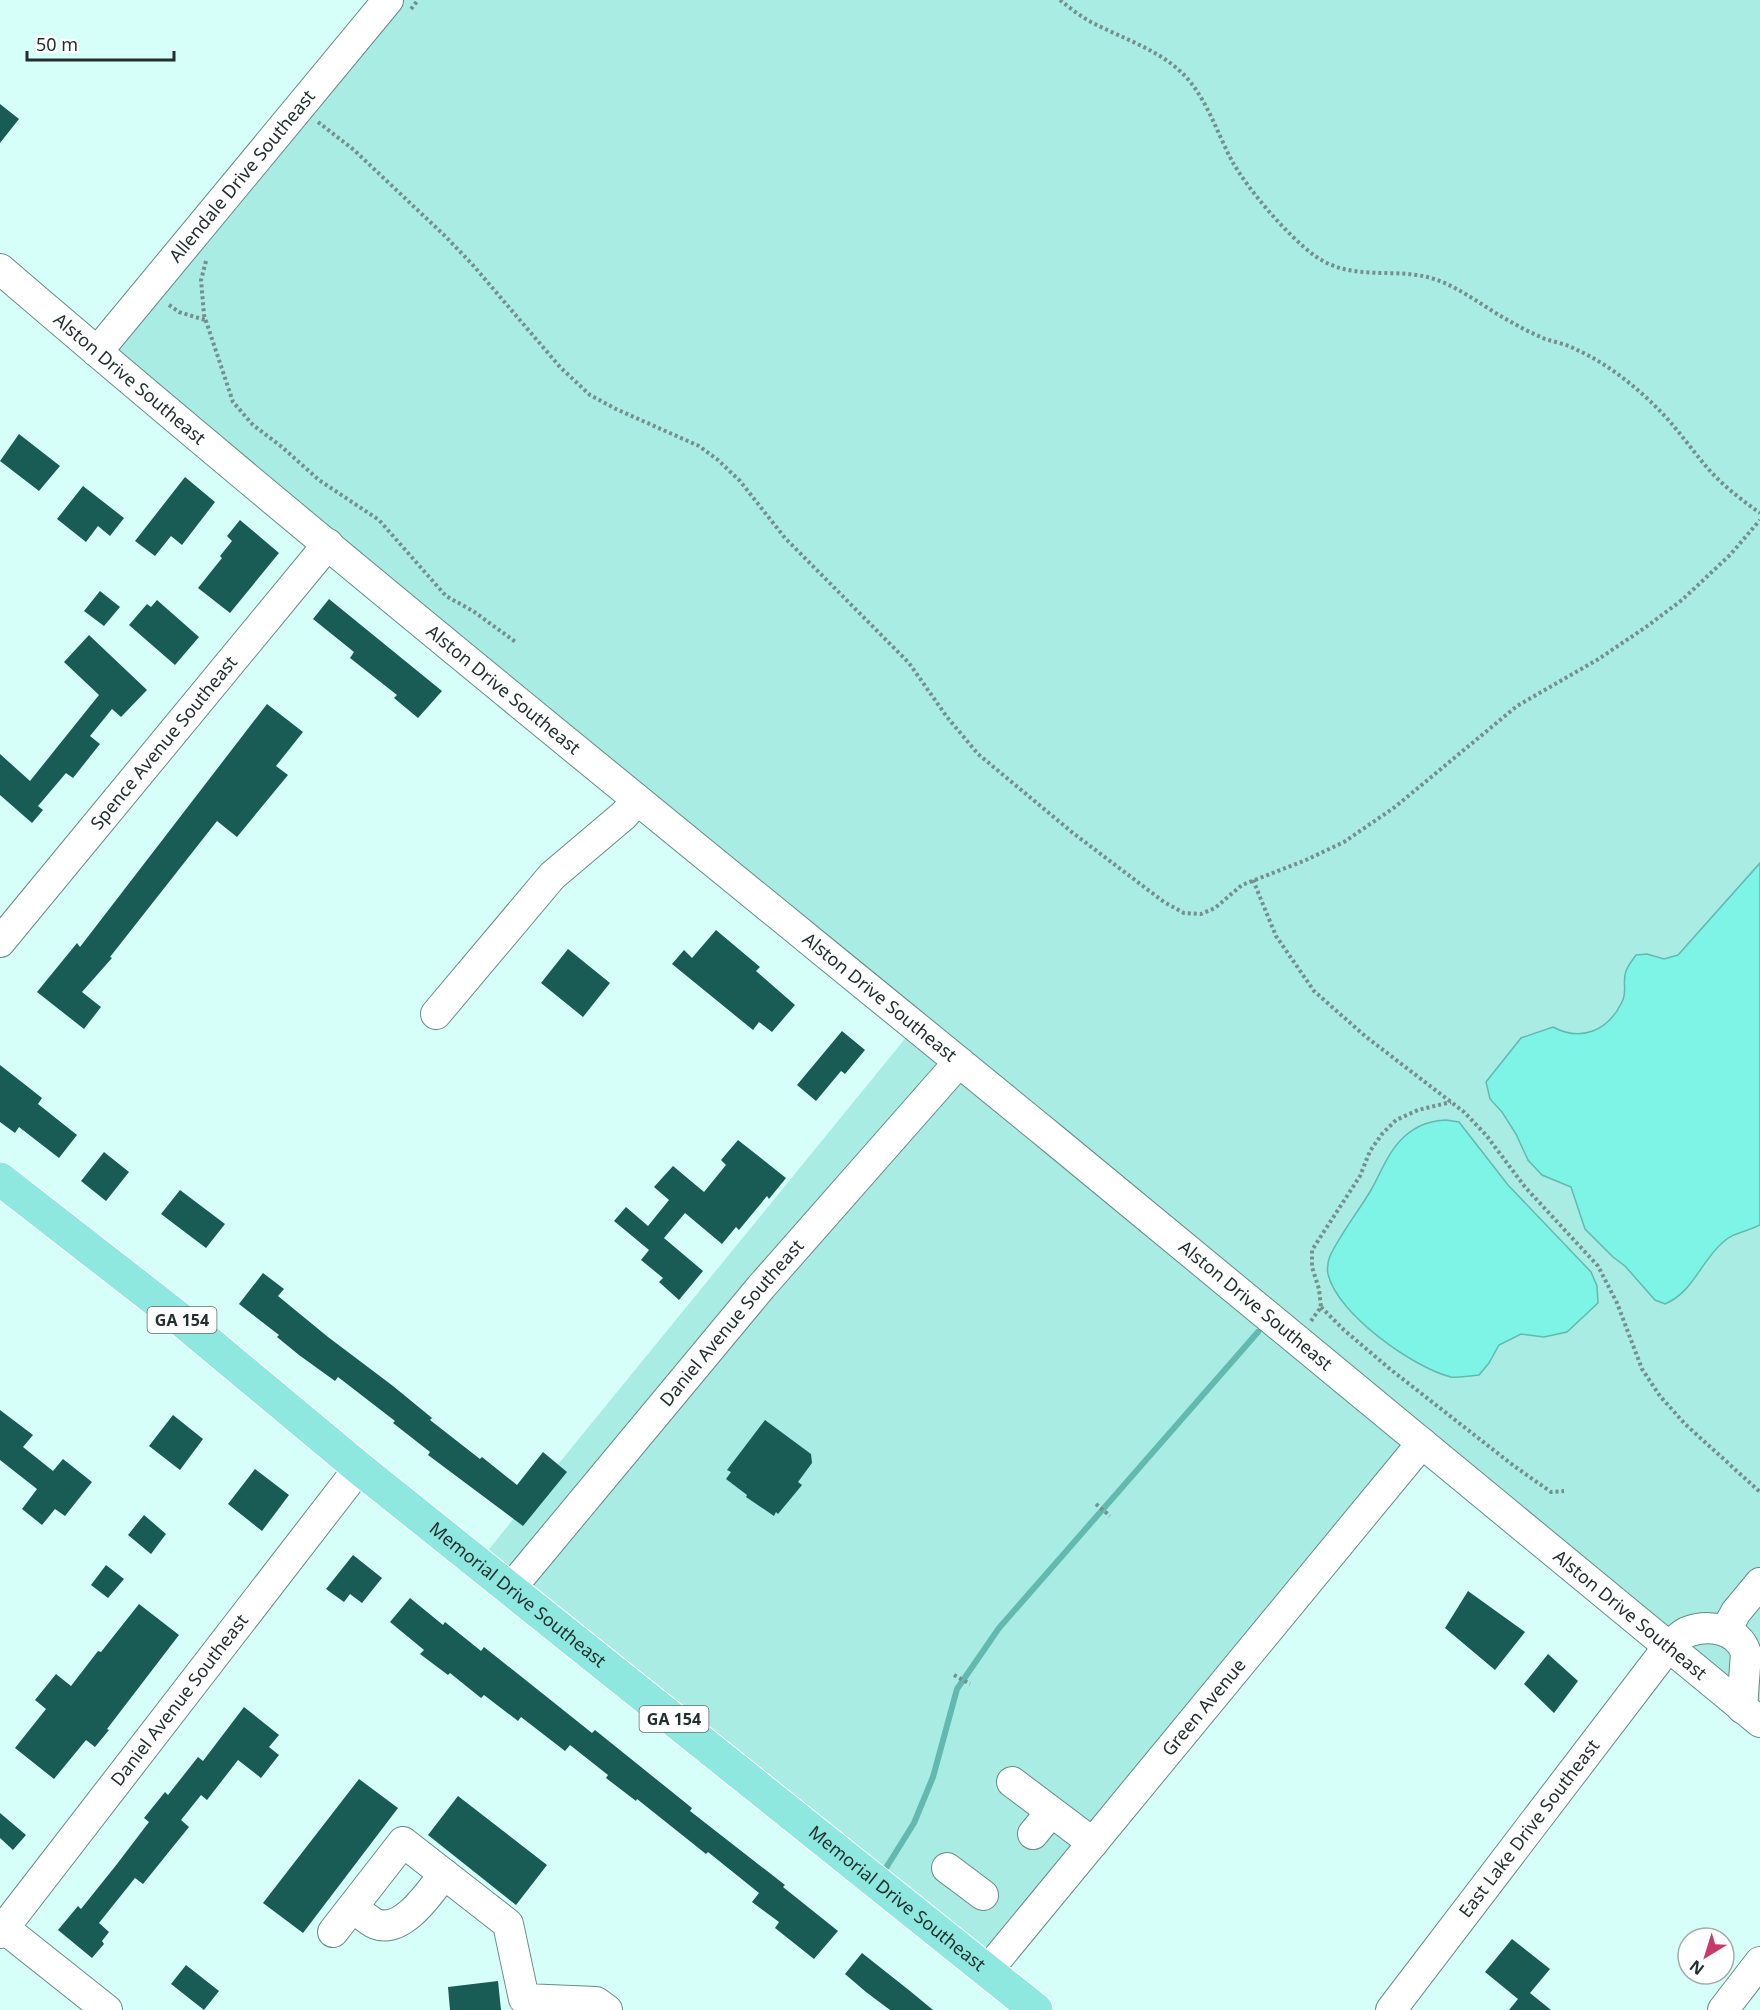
<svg xmlns="http://www.w3.org/2000/svg" width="1760" height="2010" font-family="'Noto Sans',sans-serif">
	<rect width="100%" height="100%" fill="#d7fff9"/>
	<!-- green -->
	<path fill="#a9ece3" d="M385,0H1760V1719L98,344Z
		M917,1024L1434,1454L970,1970L472,1570Z"/>
	<!-- water -->
	<path fill="#7ef4e7" stroke="#62b9b0" stroke-width="1.5" d="M1760,863V1225C1747,1232 1733,1232 1722,1243C1700,1263 1693,1292 1665,1304L1655,1300L1625,1266L1613,1257L1585,1229L1571,1187L1542,1175L1528,1160L1516,1134L1502,1112L1490,1099L1486,1082L1521,1038L1553,1027C1581,1042 1608,1031 1622,1002C1627,992 1623,985 1625,975C1626,967 1632,961 1636,955L1647,954L1664,959L1678,955Z
		M1446,1120L1459,1122L1508,1185L1591,1272L1597,1286L1598,1303L1567,1332L1544,1337L1521,1334L1499,1345L1489,1363L1479,1375C1470,1376 1460,1378 1451,1377C1414,1368 1337,1314 1328,1274C1327,1269 1328,1261 1330,1256C1341,1233 1358,1212 1371,1190C1382,1171 1388,1151 1405,1136C1418,1125 1429,1121 1446,1120Z"/>
	<g fill="none" stroke-linecap="round" stroke-linejoin="round">
		<!-- stream -->
		<path stroke="#62b9b0" stroke-width="6" d="M886,1868L914,1823L933,1777L957,1689L999,1628L1258,1332"/>
	</g>
	<!-- building -->
	<path fill="#195b55" d="M0,104L19,119L0,143Z
		M19,434L60,466L39,491L0,461Z
		M185,477L215,502L182,545L171,536L155,556L135,541Z
		M83,486L124,518L110,536L98,526L86,542L57,519Z
		M240,520L279,553L230,613L198,588L222,558L220,556L232,541L227,536Z
		M100,591L120,607L104,626L84,611Z
		M329,599L442,691L418,718L394,698L397,695L350,658L354,652L313,619Z
		M157,600L199,637L175,665L129,625L147,604L151,607Z
		M89,635L147,690L121,717L112,709L90,736L100,744L73,778L66,773L38,806L43,810L32,823L0,795V754L30,781L99,695L64,662Z
		M267,704L303,732L276,766L288,775L237,837L217,821L110,957L112,958L82,992L101,1007L84,1029L37,992L77,943L80,947Z
		M716,930L760,967L756,971L795,1005L772,1032L759,1022L753,1030L672,964L684,950L692,958Z
		M568,949L610,983L583,1017L541,983Z
		M842,1031L865,1050L845,1074L841,1071L816,1101L797,1085Z
		M0,1065L42,1098L38,1104L77,1135L59,1158L19,1127L15,1133L0,1122Z
		M738,1140L786,1178L769,1199L767,1196L739,1230L736,1227L722,1244L685,1213L664,1238L703,1271L679,1300L659,1282L663,1278L641,1260L649,1250L614,1221L626,1207L648,1226L669,1200L654,1187L673,1166L704,1192L726,1165L721,1160Z
		M104,1152L129,1172L106,1201L81,1181Z
		M180,1190L225,1224L206,1248L161,1214Z
		M263,1273L284,1289L278,1296L328,1337L393,1386L432,1418L430,1420L480,1459L482,1457L517,1485L543,1452L567,1472L523,1526L428,1455L430,1452L393,1423L395,1421L338,1377L335,1381L299,1355L277,1337L279,1335L239,1304Z
		M0,1410L33,1435L23,1447L53,1471L63,1459L92,1482L65,1516L55,1509L42,1525L22,1509L37,1489L0,1460Z
		M173,1415L203,1439L180,1470L149,1446Z
		M765,1420L811,1454L812,1463L798,1482L802,1485L778,1514L776,1512L774,1516L746,1497L747,1495L726,1479L731,1472L727,1470Z
		M255,1469L289,1495L262,1531L228,1504Z
		M144,1515L166,1534L151,1554L128,1535Z
		M353,1555L382,1578L362,1603L350,1594L344,1602L326,1589Z
		M106,1565L124,1579L108,1598L91,1585Z
		M1468,1591L1525,1632L1495,1670L1445,1628Z
		M410,1598L443,1625L445,1622L481,1651L484,1647L592,1733L595,1730L692,1808L690,1811L785,1885L783,1887L838,1931L814,1959L775,1928L779,1922L752,1902L759,1893L708,1852L706,1854L637,1799L636,1801L606,1778L608,1775L570,1745L565,1751L521,1717L518,1721L484,1695L481,1698L450,1673L448,1675L420,1654L424,1650L390,1622Z
		M139,1604L179,1635L107,1729L109,1730L95,1747L86,1740L54,1779L15,1748L46,1709L35,1700L56,1674L71,1686L98,1651L101,1652Z
		M1548,1654L1578,1681L1554,1713L1524,1684Z
		M244,1707L279,1735L269,1747L279,1755L261,1778L238,1760L207,1800L201,1795L181,1820L189,1827L176,1843L143,1884L135,1878L99,1923L109,1932L102,1941L104,1944L92,1958L58,1930L78,1906L81,1909L117,1864L149,1822L144,1818L165,1792L168,1795L198,1757L203,1761Z
		M359,1779L398,1808L303,1933L263,1903Z
		M458,1796L547,1865L516,1905L428,1835Z
		M0,1813L26,1835L13,1850L0,1838Z
		M1512,1939L1550,1969L1530,1993L1551,2010H1509L1518,1999L1485,1972Z
		M862,1953L910,1991L933,2010H890L866,1992L845,1974Z
		M186,1965L219,1991L204,2010L171,1984Z
		M498,1981L501,2010H450L448,1987Z"/>
	<g fill="none" stroke-linecap="round" stroke-linejoin="round">
		<defs>
			<g id="minor">
				<path id="s1" d="M0,269C345,565 700,850 1052,1138C1289,1332 1523,1528 1760,1722"/>
				<path id="s2" d="M97,352L388,0"/>
				<path id="s3" d="M0,942L328,544"/>
				<path d="M436,1014L552,876L624,815L637,800"/>
				<path id="s4" d="M511,1588L761,1287L959,1062"/>
				<path d="M1726,1630L1736,1612L1760,1583"/>
				<path d="M1012,1782L1093,1843"/>
				<path d="M1033,1834L1051,1812"/>
				<path d="M947,1868L983,1895"/>
				<path d="M353,1907C360,1912 368,1921 376,1924C403,1934 430,1892 444,1874"/>
				<path d="M0,1925L107,2010"/>
				<path d="M333,1932L403,1842L508,1924L524,1999L596,2002L607,2010"/>
				<path id="s5" d="M0,1933L359,1468"/>
				<path id="s6" d="M988,1970L1422,1443"/>
				<path id="s7" d="M1391,2010L1668,1647C1674,1643 1680,1635 1687,1632C1708,1624 1738,1628 1746,1653L1742,1708"/>
				<path d="M1723,2010L1760,1962"/>
			</g>
			<g id="major">
				<path id="s8" d="M0,1179L185,1323L359,1468L1036,2010"/>
			</g>
		</defs>
		<!-- minor casing -->
		<use href="#minor" stroke="#678b86" stroke-width="32"/>
		<!-- major casing -->
		<use href="#major" stroke="#fff" stroke-width="35"/>
		<!-- path -->
		<path stroke="#758f8c" stroke-width="4" stroke-dasharray="3 3" stroke-linecap="butt" d="M1060,0C1070,8 1081,17 1093,23C1122,38 1156,49 1180,71C1206,95 1216,131 1232,161C1249,191 1287,235 1315,256C1354,283 1394,266 1434,279C1462,288 1486,309 1513,323C1523,329 1534,334 1545,339C1555,342 1566,344 1575,349C1607,363 1638,388 1662,413C1680,432 1694,453 1711,472C1726,488 1743,501 1760,513
			M411,9L418,0
			M318,122L354,150L444,235L472,264L560,367L590,395L616,409L699,446L718,460L740,481L785,538L909,663L947,717L978,754L1073,833L1164,902L1184,913L1201,914L1215,908L1242,885L1306,860L1344,842L1395,807L1517,706L1597,660L1646,627L1682,600L1730,555L1760,520
			M206,261L201,280L204,315L233,402L253,425L282,447L319,480L379,520L446,596L473,611L517,643
			M169,305L179,312L205,320
			M1253,880L1276,936L1314,991L1365,1036L1464,1112L1486,1135L1525,1187L1598,1266L1617,1303L1642,1369L1660,1396L1685,1424L1760,1492
			M1321,1307L1344,1330L1390,1369L1514,1466L1551,1492L1564,1491
			M1311,1321L1321,1307L1319,1289L1312,1267V1250L1360,1176L1370,1151L1382,1134L1396,1120L1418,1110L1451,1102
			M1096,1504L1110,1516
			M954,1675L970,1684"/>
		<!-- minor -->
		<use href="#minor" stroke="#fff" stroke-width="30"/>
		<!-- major -->
		<use href="#major" stroke="#8ee8e0" stroke-width="33"/>
	</g>
	<g text-anchor="middle" stroke-width="6" stroke-linejoin="round" paint-order="stroke">
		<!-- shield labels -->
		<g fill="#fff" stroke="#646e6d" stroke-width="1.5">
			<rect x="147.5" y="1307" width="69" height="26" rx="4.5"/>
			<rect x="639.5" y="1706" width="69" height="26" rx="4.5"/>
		</g>
		<g font-size="16" font-weight="bold" fill="#21302e">
			<text x="182" y="1326">GA 154</text>
			<text x="674" y="1725">GA 154</text>
		</g>
		<!-- street labels -->
		<g font-size="18" fill="#21302e" stroke="#fff">
			<text dy="6" stroke="none"><textPath href="#s2" startOffset="228">Allendale Drive Southeast</textPath></text>
			<text dy="6" stroke="none"><textPath href="#s1" startOffset="170">Alston Drive Southeast</textPath></text>
			<text dy="6" stroke="none"><textPath href="#s1" startOffset="656">Alston Drive Southeast</textPath></text>
			<text dy="6" stroke="none"><textPath href="#s3" startOffset="258">Spence Avenue Southeast</textPath></text>
			<text dy="6" stroke="none"><textPath href="#s1" startOffset="1142">Alston Drive Southeast</textPath></text>
			<text dy="6" stroke="none"><textPath href="#s1" startOffset="1628">Alston Drive Southeast</textPath></text>
			<text dy="6" stroke="none"><textPath href="#s4" startOffset="345">Daniel Avenue Southeast</textPath></text>
			<text dy="6" stroke="none"><textPath href="#s8" startOffset="664">Memorial Drive Southeast</textPath></text>
			<text dy="6" stroke="none"><textPath href="#s1" startOffset="2114">Alston Drive Southeast</textPath></text>
			<text dy="6" stroke="none"><textPath href="#s5" startOffset="294">Daniel Avenue Southeast</textPath></text>
			<text dy="6" stroke="none"><textPath href="#s6" startOffset="340">Green Avenue</textPath></text>
			<text dy="6" stroke="none"><textPath href="#s7" startOffset="228">East Lake Drive Southeast</textPath></text>
			<text dy="6" stroke="none"><textPath href="#s8" startOffset="1150">Memorial Drive Southeast</textPath></text>
		</g>
	</g>
	<!-- north arrow -->
	<g transform="translate(1706 1956) rotate(218)"><circle r="28" fill="#ffffff" stroke="#a6acab" stroke-width="1.5"/>
	<path d="M0-4.5L10 22L0 15L-10 22Z" fill="#c73966"/>
	<text y="-9" font-size="16" font-weight="bold" text-anchor="middle" fill="#21302e">N</text>
	</g>
	<!-- scale -->
	<path d="M27 51v9h147v-9" fill="none" stroke="#21302e" stroke-width="3"/>
	<text x="36" y="51" font-size="18" fill="#21302e" stroke="#ffffff" stroke-width="4.5" paint-order="stroke">50 m</text>
</svg>
